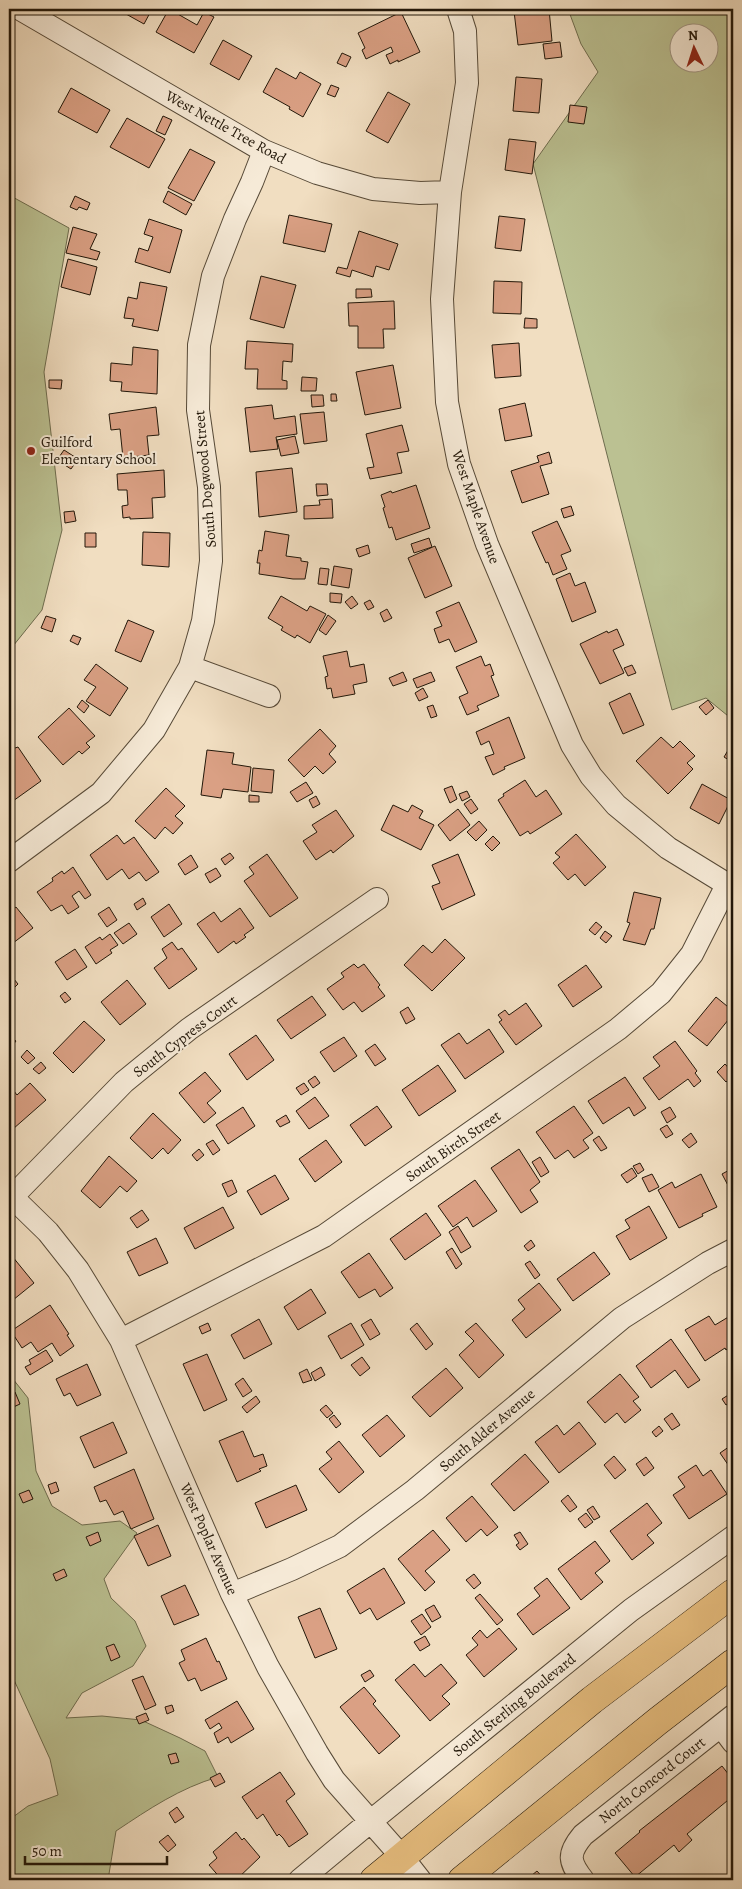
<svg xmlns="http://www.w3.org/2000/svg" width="742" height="1889" font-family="Alegreya,serif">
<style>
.green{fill:#bbc192;stroke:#6e6c4e;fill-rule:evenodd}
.building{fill:#daa084;stroke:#221709}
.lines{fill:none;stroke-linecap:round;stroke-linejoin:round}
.minor-casing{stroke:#564937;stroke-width:24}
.primary-casing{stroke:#221709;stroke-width:29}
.minor{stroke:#f6ead7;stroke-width:22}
.primary{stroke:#e8bf80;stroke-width:28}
.poi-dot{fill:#8f2418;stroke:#f6ead7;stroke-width:2}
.labels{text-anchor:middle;stroke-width:4;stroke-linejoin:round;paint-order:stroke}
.street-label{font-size:15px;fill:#221709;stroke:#f6ead7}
.poi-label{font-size:15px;fill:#221709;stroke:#f6ead7;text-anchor:start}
</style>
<rect width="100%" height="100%" fill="#f1dec1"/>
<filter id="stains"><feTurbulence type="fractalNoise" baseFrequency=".004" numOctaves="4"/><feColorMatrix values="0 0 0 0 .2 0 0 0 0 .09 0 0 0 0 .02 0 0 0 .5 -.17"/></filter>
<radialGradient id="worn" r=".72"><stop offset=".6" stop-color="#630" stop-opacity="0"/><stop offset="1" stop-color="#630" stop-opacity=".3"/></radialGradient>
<path class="green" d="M568,9H733V720L706,698L672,710L533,164L598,72L581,44ZM680,32H710V62H680Z
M9,195L69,228L44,372L62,530L42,610L9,651Z
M9,1374L28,1398L36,1471L52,1506L82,1525L120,1521L137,1533L104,1579L111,1598L135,1621L146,1646L133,1666L82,1693L66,1718L102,1716L141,1720L180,1738L205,1751L218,1777C180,1788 149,1809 116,1831L108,1880H9V1820L28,1806L58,1795L50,1759L9,1669Z"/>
<path class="building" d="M117,9H152L144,24Z
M169,9L197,25L204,12L214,17L194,53L156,32Z
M536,9H549L552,41L518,45L514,11Z
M401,12L420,52L398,62V60L390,64L386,55L393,52L391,47L366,59L362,50L365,48L358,33Z
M223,40L252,56L239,80L210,64Z
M560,42L562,57L545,59L543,44Z
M342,53L351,57L346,67L337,63Z
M276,68L296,79L300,72L321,84L303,117L289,109L290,107L263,92Z
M516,77L542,79L539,113L513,111Z
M331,85L339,88L335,97L327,94Z
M71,88L110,110L97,133L58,112Z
M388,92L410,104L388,143L366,131Z
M570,105L587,107L584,124L568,122Z
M163,116L172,120L165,135L156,131Z
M127,118L165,139L149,168L110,147Z
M509,139L536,142L532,174L505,170Z
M190,149L215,162L194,201L168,188Z
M168,191L192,204L186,215L163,202Z
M75,196L90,203L87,210L79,207L77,210L70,207Z
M289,215L332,224L325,252L283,243Z
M499,216L525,219L521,251L495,248Z
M149,219L182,230L170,273L135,262L139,248L148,251L153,237L144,234Z
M73,227L97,234L90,249L100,252L97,260L66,253Z
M359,231L398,244L389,270L376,266L373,277L352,270L350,277L336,273L338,267L347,269Z
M68,259L97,267L90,295L61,287Z
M261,276L296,285L284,328L250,319Z
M494,281L522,282L521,314L493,313Z
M140,282L167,287L158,331L132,326L134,319L124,318L128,297L137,299Z
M356,289H371L372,297L356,298Z
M394,301L395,329H383L384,348H358V326H349L348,303Z
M525,318L537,319V328H524Z
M247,341L293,344L292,362L283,361L282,380L287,381V389H257L258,369H245Z
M519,343L521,376L495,378L492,345Z
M133,347L158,350L157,394L121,391L122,382L110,381L111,363L132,365Z
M393,365L401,408L365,415L356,372Z
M302,377L317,378L316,391H301Z
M49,380H62L61,389L49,388Z
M331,394H336L337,401H331Z
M311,395H323L324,406L312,407Z
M525,403L532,436L505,441L499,409Z
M272,405L274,419L295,416L297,434L276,437L278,449L250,452L245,408Z
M156,407L159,435L147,436L149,455L123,458L120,429L111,430L109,414Z
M324,412L327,441L304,444L300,414Z
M402,425L409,451L397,453L402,473L370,479L367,468L374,467L366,434Z
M295,436L299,453L281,456L277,440Z
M64,450L78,459L71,469L57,460Z
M549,452L552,463L540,466L549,494L522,503L511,471L539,462L537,456Z
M292,468L297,512L259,517L256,472Z
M164,470L165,497L152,498L153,518L130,519V517L123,518L122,506L128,505L127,490H118L117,474Z
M316,484H327L328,495L317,496Z
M416,485L430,528L396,540L392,527L389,528L383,508L385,507L381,495L391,491L392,493Z
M332,499L333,518L304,519V506L320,505L319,500Z
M571,506L574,515L564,518L561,509Z
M74,511L76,521L65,523L64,512Z
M557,521L571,551L561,555L567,569L553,575L548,562L546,563L532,532Z
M265,531L289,535L286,556L301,558V561L308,562L305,579H293L259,574L260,563H257L259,550L262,551Z
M143,532L170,533L169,567L142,565Z
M85,533H96V547H85Z
M429,538L432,547L414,553L411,544Z
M368,545L370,553L359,557L356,549Z
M435,546L452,586L425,598L408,558Z
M334,566L352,569L349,588L331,585Z
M320,568L329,569L327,585L318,584Z
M570,573L575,586L585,582L596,612L572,622L556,579Z
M330,593L342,594L341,603L330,602Z
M281,596L307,611L310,606L326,614L310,643L297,635L295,638L281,630L283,627L268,618Z
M352,596L358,604L351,609L345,602Z
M370,600L374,607L368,610L364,603Z
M459,602L477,642L455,652L449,639L439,643L434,629L442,626L436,612Z
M387,609L392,618L384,622L380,613Z
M328,615L336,621L326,635L319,630Z
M46,616L56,619L52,632L41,628Z
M128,620L154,631L141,662L115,651Z
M617,629L624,645L613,650L624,673L600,684L580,644L607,631L608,633Z
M73,635L81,638L78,645L70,641Z
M347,651L350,667L364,664L367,682L353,685L355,694L333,698L331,688L327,689L325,677L328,676L323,656Z
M481,656L485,666L490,664L494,675L491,676L499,696L477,706L479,710L467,715L459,697L468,693L456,667Z
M96,664L128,688L110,716L86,701L96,687L84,680Z
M632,665L636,673L628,676L624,668Z
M403,672L407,681L393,686L389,678Z
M431,672L435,681L417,688L413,679Z
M423,688L428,697L419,701L415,693Z
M630,693L644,725L623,734L609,703Z
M82,700L89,706L84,713L77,707Z
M708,700L714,708L706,715L699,707Z
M433,705L437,716L431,718L427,707Z
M69,708L95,736L86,743L90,747L82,754L79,751L63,765L38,737Z
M509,717L525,758L504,767L505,769L493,775L485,757L494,754L489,741L481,745L476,732Z
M320,729L336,746L329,754L336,762L323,774L315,766L304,777L288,760Z
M661,737L673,748L680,741L695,756L687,763L693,769L668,794L636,761Z
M9,744L15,748L18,747L41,781L13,801L9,794V772L11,771L9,768Z
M730,747L733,749L732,762L724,757Z
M207,750L234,753L232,764L251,767L248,792L223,789L221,798L201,795Z
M253,768L274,770L272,793L251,791Z
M525,780L536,797L546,790L562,814L530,834L528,831L520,836L498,800L504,796L503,794Z
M306,782L313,793L297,802L290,792Z
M702,784L731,800L719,824L690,808Z
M452,786L457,799L450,803L444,789Z
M166,788L185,806L175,816L183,823L173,834L165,827L155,839L135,821Z
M467,791L470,797L462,801L459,794Z
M249,795L259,796V802H249Z
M316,796L320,804L313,808L309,800Z
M471,799L478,809L471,814L464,804Z
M393,805L408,812L412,805L423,811L419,818L434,825L421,850L381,830Z
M458,809L470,825L450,841L438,825Z
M336,810L354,836L333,853L331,850L316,860L303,841L317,832L312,825Z
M479,821L487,830L476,841L467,832Z
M576,834L606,867L585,886L575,874L568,880L553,863L560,857L555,853Z
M117,835L124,844L134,837L159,872L146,881L139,872L129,879L122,869L107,880L90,855Z
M493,836L500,843L492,851L485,844Z
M230,853L234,858L225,865L221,859Z
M267,854L298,898L270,917L244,881L254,874L249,867Z
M458,854L475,895L442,910L432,886L440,883L432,865Z
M191,855L198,867L185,875L178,864Z
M73,867L91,895L85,899L79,891L72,896L79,907L68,914L62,905L51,911L37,892L53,881L52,878L62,871L64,874Z
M216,868L221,876L210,883L205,874Z
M634,892L661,898L654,929H651L645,945L623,940L630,923L627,922Z
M143,898L146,904L137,910L134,904Z
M169,904L182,924L164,937L151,917Z
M16,907L33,928L9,946V912Z
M109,907L117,920L107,927L98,914Z
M240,908L254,928L244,935L246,937L236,944L234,941L218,953L197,924L214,912L221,922Z
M596,922L602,927L595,935L589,930Z
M129,923L137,934L123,944L114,933Z
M605,931L612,936L606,943L600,938Z
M110,934L118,945L110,950L112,953L96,964L85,947L100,937L102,940Z
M445,939L465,958L432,991L404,965L423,945L432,953Z
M172,942L178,950L182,948L197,969L169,989L154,968L167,958L162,949Z
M75,949L87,967L67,980L55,962Z
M354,964L358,968L364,964L380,985L378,987L385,996L362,1012L354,1002L343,1010L327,989L344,977L341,973Z
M586,965L602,987L573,1007L558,985Z
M9,973L18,984L9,993Z
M127,980L146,1004L120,1025L101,1002Z
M65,992L71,999L65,1003L60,996Z
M312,996L326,1015L291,1039L277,1020Z
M716,997L733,1011V1014L707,1046L688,1031Z
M526,1003L542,1026L516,1045L499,1022L502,1020L498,1015L505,1010L509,1015Z
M408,1007L415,1019L406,1024L400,1012Z
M84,1021L105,1040L73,1073L53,1053Z
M489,1029L504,1052L465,1079L441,1045L459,1033L467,1044Z
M256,1035L274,1060L247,1080L229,1054Z
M9,1036L16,1041L9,1050Z
M344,1037L357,1056L334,1072L320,1052Z
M675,1041L697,1071L695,1073L701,1081L694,1087L688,1079L659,1100L643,1078L660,1066L653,1057Z
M375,1044L386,1059L375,1066L365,1051Z
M27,1050L35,1058L28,1064L21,1057Z
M41,1062L46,1068L39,1074L33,1069Z
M725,1064L733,1073V1076L726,1082L717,1072Z
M438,1065L456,1091L419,1116L402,1090Z
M205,1072L221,1091L207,1103L216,1113L204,1123L179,1093Z
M315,1076L320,1083L313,1088L308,1081Z
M625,1077L646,1108L634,1116L629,1107L603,1124L588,1101Z
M30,1083L46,1100L13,1129L9,1124V1087L10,1086L17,1095Z
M304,1083L309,1090L301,1095L296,1088Z
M315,1097L329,1116L309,1129L296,1111Z
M377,1106L392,1127L365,1146L350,1125Z
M574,1106L593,1133L583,1140L589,1148L574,1158L568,1150L555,1159L536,1132Z
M243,1107L255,1126L228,1144L216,1125Z
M670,1107L676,1117L667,1123L661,1112Z
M153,1113L181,1140L168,1154L163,1148L152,1159L130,1138Z
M286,1115L290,1122L280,1127L276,1121Z
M667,1125L673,1134L666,1138L660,1129Z
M691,1133L697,1142L689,1148L682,1140Z
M599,1136L607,1148L601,1151L593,1140Z
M213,1140L220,1150L213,1155L206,1144Z
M326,1140L342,1162L315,1182L299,1159Z
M199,1149L204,1155L197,1161L192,1155Z
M519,1149L540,1182L530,1190L538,1202L521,1213L491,1168Z
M109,1156L137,1181L127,1192L120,1186L100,1208L81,1191Z
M540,1157L549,1172L541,1177L532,1162Z
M640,1163L644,1170L638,1174L633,1166Z
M632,1168L637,1176L627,1183L621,1175Z
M733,1168V1195L722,1174Z
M652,1174L659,1187L649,1192L642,1178Z
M701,1174L717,1207L702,1214L703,1216L679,1228L658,1190L672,1182L675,1188Z
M275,1175L289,1199L261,1215L247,1191Z
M232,1180L237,1192L228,1197L222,1184Z
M475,1180L497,1211L473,1227L467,1217L453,1227L438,1206Z
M649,1206L667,1238L630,1260L616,1236L630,1228L625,1220Z
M223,1207L234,1228L195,1249L184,1228Z
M142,1210L149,1220L137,1228L130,1218Z
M426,1213L441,1235L405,1260L390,1239Z
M458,1226L471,1247L461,1253L449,1232Z
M156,1238L168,1263L139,1276L127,1252Z
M531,1240L535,1246L528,1251L524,1246Z
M452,1248L462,1264L456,1269L446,1252Z
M594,1252L610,1274L573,1301L557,1279Z
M369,1253L393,1288L380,1297L375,1289L359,1298L341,1272Z
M12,1256L34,1283L13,1300L9,1294V1259Z
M530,1261L540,1275L535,1279L525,1264Z
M539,1283L561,1310L526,1338L512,1320L525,1309L518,1300Z
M311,1289L326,1313L298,1330L284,1307Z
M50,1305L69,1334L67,1335L74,1346L60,1356L52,1343L38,1352L31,1342L22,1348L11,1331Z
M709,1316L715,1325L730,1316L733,1320V1345L726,1350L725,1348L705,1361L685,1330Z
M259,1319L272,1344L244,1359L231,1335Z
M371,1319L380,1334L370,1340L361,1325Z
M208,1323L211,1330L202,1334L199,1327Z
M351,1323L364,1345L341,1359L328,1336Z
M417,1323L433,1344L426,1350L410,1329Z
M476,1323L504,1355L479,1378L459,1355L474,1341L465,1332Z
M671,1339L700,1380L688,1388L675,1370L651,1388L636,1366Z
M46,1350L53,1361L30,1375L25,1367L31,1364L29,1360Z
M207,1354L227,1400L204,1411L183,1364Z
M362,1357L370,1368L360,1376L351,1365Z
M87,1364L101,1395L77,1406L70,1393L64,1396L56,1379Z
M321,1367L325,1375L315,1381L311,1373Z
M446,1368L463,1388L430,1417L412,1397Z
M307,1369L312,1380L303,1383L299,1373Z
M620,1374L639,1397L633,1401L641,1410L625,1423L617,1413L605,1423L587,1402Z
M243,1378L252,1391L243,1397L235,1384Z
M15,1392L20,1404L9,1409V1395Z
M733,1392V1401L726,1405L722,1399Z
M256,1396L260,1402L247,1413L242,1407Z
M326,1405L333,1413L327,1418L320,1410Z
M672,1413L680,1425L672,1430L664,1419Z
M334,1415L341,1424L336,1428L329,1419Z
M387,1415L405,1436L380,1457L362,1435Z
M113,1422L127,1453L94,1468L80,1437Z
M579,1422L596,1444L559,1473L535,1442L557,1425L564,1435Z
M659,1426L663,1431L656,1437L652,1432Z
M243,1431L254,1457L263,1454L267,1466L259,1469L261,1471L237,1482L219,1441Z
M339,1441L364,1472L339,1493L319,1469L332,1459L326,1452Z
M733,1444V1474L731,1476L728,1471L731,1469L720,1453Z
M525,1454L549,1482L514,1511L491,1484Z
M614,1456L626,1470L615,1479L604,1465Z
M646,1457L654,1468L644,1476L636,1464Z
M696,1465L703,1476L711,1470L727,1494L689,1519L673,1495L685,1487L678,1477Z
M134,1469L154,1519L131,1529L123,1511L114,1515L106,1500L100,1502L94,1487Z
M56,1482L59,1491L51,1494L48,1485Z
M296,1485L307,1510L266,1528L255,1503Z
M29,1490L33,1499L23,1503L19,1494Z
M568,1495L577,1507L570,1512L561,1501Z
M472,1496L498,1527L487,1536L481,1529L466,1542L446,1518Z
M647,1503L662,1523L647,1535L654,1543L632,1560L610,1531Z
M593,1506L600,1517L594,1520L587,1510Z
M586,1513L593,1522L585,1528L578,1519Z
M158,1525L171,1556L148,1566L134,1536Z
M433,1530L450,1550L425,1571L435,1582L425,1591L398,1559Z
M98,1532L101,1541L90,1546L86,1537Z
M520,1532L528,1544L520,1550L516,1545L519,1543L514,1535Z
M595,1541L610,1561L595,1573L603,1582L581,1600L558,1569Z
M384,1568L405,1603L377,1620L370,1608L360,1614L347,1591Z
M64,1569L67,1576L56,1581L53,1574Z
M474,1574L481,1583L474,1589L466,1580Z
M547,1578L570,1608L533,1635L517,1614L540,1596L534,1588Z
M185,1585L199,1615L174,1625L161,1596Z
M480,1594L503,1620L497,1625L475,1598Z
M434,1605L441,1617L432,1622L425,1610Z
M320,1608L337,1649L315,1658L298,1617Z
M422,1614L431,1627L421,1635L411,1621Z
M499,1628L517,1649L484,1677L466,1655L478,1645L472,1638L480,1630L487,1638Z
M425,1636L430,1645L420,1651L414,1642Z
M206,1638L217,1662L219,1661L227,1679L201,1691L195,1678L188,1681L179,1663L185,1660L181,1650Z
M114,1644L120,1657L111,1661L106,1647Z
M414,1664L425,1677L441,1664L457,1683L442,1696L450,1704L430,1721L395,1680Z
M370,1670L374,1676L365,1682L361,1675Z
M143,1676L156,1705L145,1710L132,1680Z
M364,1687L376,1701L373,1704L400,1736L379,1754L340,1707Z
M237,1701L254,1729L231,1743L228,1737L218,1743L214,1733L222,1728L219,1723L210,1729L205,1720Z
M172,1705L174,1711L167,1714L165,1707Z
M146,1713L149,1720L139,1724L136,1717Z
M176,1753L179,1762L171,1764L168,1755Z
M722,1766L733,1780V1796L687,1834L692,1840L679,1852L674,1845L635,1877L615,1853L640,1832L639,1831Z
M280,1772L295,1794L286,1801L308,1834L289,1847L283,1838L279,1834L277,1836L263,1814L257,1819L242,1797Z
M220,1773L225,1782L215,1787L210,1778Z
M177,1807L184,1817L175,1823L169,1813Z
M236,1832L242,1840L244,1838L260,1857L236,1880H222L209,1865L217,1858L213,1852Z
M168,1835L176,1845L168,1852L159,1842Z
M537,1871L545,1880H526Z"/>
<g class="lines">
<g class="minor-casing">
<path id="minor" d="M20,9L264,151L317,173L373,189L420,193L450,192
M458,9L465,31L467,83L450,192L442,299L447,402L459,464L487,544L572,745L591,776L616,805L668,848L733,888
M190,667L269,696
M9,861L101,793L154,730L190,667L203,621L211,561L209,487L198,410L199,345L213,276L235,219L252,182L264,151
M9,1194L48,1232L78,1270L121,1340L232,1594L268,1667L317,1753L334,1780L402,1857L420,1880
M12,1197L124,1082L189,1029L377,899
M121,1340L324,1236L618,1029L661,993L692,954L727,885
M232,1594L292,1569L340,1546L415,1490L622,1318L708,1263L733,1250
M721,1726L733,1742
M300,1880L371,1821L631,1610L733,1537
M583,1880C569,1862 567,1854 583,1835L733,1716"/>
</g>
<g class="primary-casing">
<path id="primary" d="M374,1880L592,1700L733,1593
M462,1880L658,1721L733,1663"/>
</g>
<use href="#minor" class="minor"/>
<use href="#primary" class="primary"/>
</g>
<circle class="poi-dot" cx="31" cy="451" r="5"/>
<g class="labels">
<g class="street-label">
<text transform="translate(226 127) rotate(29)" y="5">West Nettle Tree Road</text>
<text transform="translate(205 479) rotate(-95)" y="5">South Dogwood Street</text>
<text transform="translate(476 507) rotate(71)" y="5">West Maple Avenue</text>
<text transform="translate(185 1036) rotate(-37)" y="5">South Cypress Court</text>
<text transform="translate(453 1146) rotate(-35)" y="5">South Birch Street</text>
<text transform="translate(487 1430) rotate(-40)" y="5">South Alder Avenue</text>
<text transform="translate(209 1539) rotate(66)" y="5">West Poplar Avenue</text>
<text transform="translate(514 1705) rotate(-39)" y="5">South Sterling Boulevard</text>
<text transform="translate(652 1780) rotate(-38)" y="5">North Concord Court</text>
</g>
<g class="poi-label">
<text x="41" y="447">Guilford<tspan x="41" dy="17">Elementary School</tspan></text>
</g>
</g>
<rect width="742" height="1889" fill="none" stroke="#f1dec1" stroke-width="30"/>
<rect x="10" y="10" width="722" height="1869" fill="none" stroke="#221709" stroke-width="2.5"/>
<rect x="15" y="15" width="712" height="1859" fill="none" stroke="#221709"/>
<g transform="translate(694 48) rotate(356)"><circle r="24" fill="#f6ead7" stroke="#a19685"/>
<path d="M0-4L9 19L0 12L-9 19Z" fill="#8f2418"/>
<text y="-8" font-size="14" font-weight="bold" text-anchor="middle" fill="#221709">N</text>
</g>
<path d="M25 1856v8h142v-8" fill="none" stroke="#221709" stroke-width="2.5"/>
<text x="32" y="1856" font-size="15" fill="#221709" stroke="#f6ead7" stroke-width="4" paint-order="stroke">50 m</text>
<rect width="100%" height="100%" filter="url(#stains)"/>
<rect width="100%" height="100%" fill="url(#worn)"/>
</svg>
